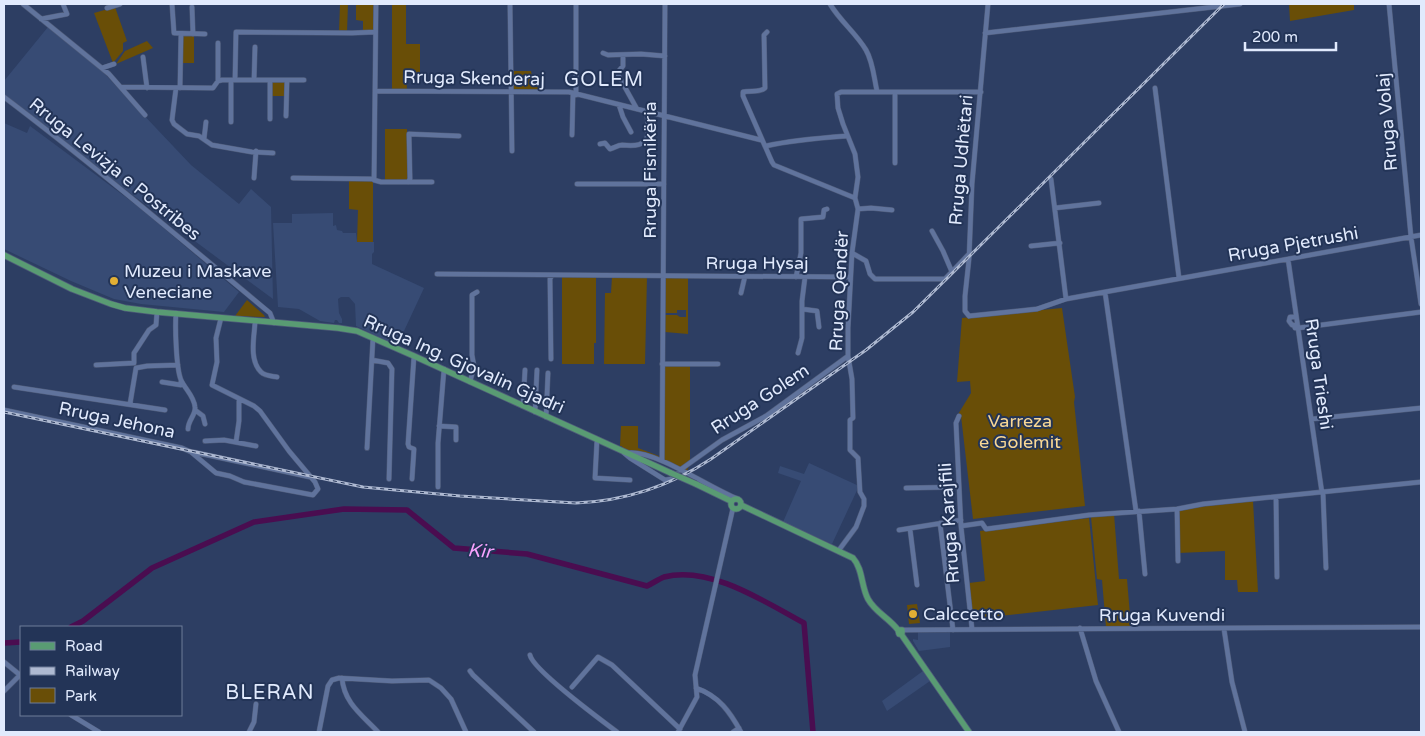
<svg xmlns="http://www.w3.org/2000/svg" width="1425" height="736" font-family="'Varela Round',sans-serif">
<style>
.built{fill:#374b74}
.green{fill:#694e07}
.lines{fill:none;stroke-linecap:round;stroke-linejoin:round}
.river{stroke:#4a0d50;stroke-width:5.5}
.minor-casing{stroke:#4e5b79;stroke-width:5.5}
.major-casing{stroke:#4e5b79;stroke-width:7}
.minor{stroke:#60739c;stroke-width:4.5}
.major{stroke:#599b73;stroke-width:5.5}
.rail-casing{stroke:#aeb9d1;stroke-width:3}
.rail{stroke:#233457;stroke-width:1;stroke-dasharray:4;stroke-linecap:butt}
.major-bridge-casing{stroke:#4e5b79;stroke-width:7;stroke-linecap:butt}
.major-bridge{stroke:#599b73;stroke-width:5.5}
.poi-dot{fill:#e2af34;stroke:#233457;stroke-width:2}
.labels{text-anchor:middle;stroke-width:4;stroke-linejoin:round;paint-order:stroke}
.street-label{font-size:18px;fill:#e1eafd;stroke:#233457}
.poi-label{font-size:18px;fill:#e1eafd;stroke:#233457;text-anchor:start}
.park-label{font-size:18px;fill:#f9d895;stroke:#233457}
.water-label{font-size:19px;font-style:italic;fill:#f8a3ff;stroke:#233457}
.quarter-label{font-size:20px;letter-spacing:1px;fill:#e1eafd;stroke:#233457}
</style>
<rect width="100%" height="100%" fill="#2d3e63"/>
<path class="built" d="M48,27L102,71L191,165L239,204L251,189L271,207L273,299L134,196L4,96V81Z
M4,123L27,133L30,126L49,140L139,207L239,292L224,312L141,304L114,299L71,281L4,249Z
M333,213V226L336,225L337,230L342,231L343,233H356L357,242H374V252L372,254V264L424,288L397,346L356,326L355,304L349,297H341L338,299L339,313L342,319V323H339L337,320H335L334,323L320,321L299,309L278,307L273,223H292V214Z
M809,463L859,486L832,544L783,522L801,481L778,473L780,466L804,474Z
M950,631V647L919,651L913,641V639L918,640V632Z
M923,671L930,681L887,711L882,701Z"/>
<path class="green" d="M340,4H348L347,32H339Z
M356,4H374L373,30L363,31V21L356,20Z
M392,4H406V44H420V74H406L407,90L392,89Z
M1289,4H1354V10L1290,21Z
M115,7L127,41L123,43V51L113,63L94,13Z
M194,35V63H181L182,36Z
M147,41L153,48L116,64L125,51Z
M512,71H531L532,77H541V91L512,90Z
M271,81L284,82L286,84L285,96H271Z
M385,129H407L408,180L385,181Z
M349,180H373V242H357L358,210L349,209Z
M647,276L645,364H604L605,293H611L612,277Z
M562,277H596V343H594V364H562Z
M665,277L688,278V334L665,332V315H677L680,317H686V310H677V313H665Z
M247,300L264,315L265,317L235,316Z
M1062,308L1075,397L1074,402L1085,506L973,519L961,416H957L971,393L970,381L957,382L962,318Z
M666,366H690V464L686,473L664,459V367Z
M621,426H638V448L659,456V458L622,449V446H620Z
M1253,501L1258,592H1238L1237,580H1225V551L1178,553V509Z
M1114,514L1119,579H1127L1131,627H1106L1102,580L1097,579L1091,517Z
M1089,518L1098,605L973,619L969,583L985,581L980,531Z
M917,604L920,623L909,624L907,605Z"/>
<g class="lines">
<path class="river" d="M71,627L83,621L152,568L254,522L344,509L407,510L454,548L527,554L647,586C653,583 659,579 664,577C710,565 765,602 804,623L813,732
M4,643L21,642"/>
<g class="minor-casing">
<path id="minor" d="M23,4L109,74L145,115
M172,4L174,33L205,34
M376,4L374,180L381,182H432
M510,4L512,151
M830,4C840,21 856,33 866,50C873,62 874,78 877,91
M1389,4L1411,237L1421,304
M192,7L193,34
M107,8L120,4
M41,19L67,14L63,4
M767,32L764,35L765,88C760,93 750,90 743,92V96L772,162L774,165L855,198
M985,33L1240,4
M218,43V81
M603,53L608,55L641,54L665,56
M623,55V66L617,73L637,109
M143,57L147,88
M102,68L114,64
M235,80L236,32L352,33L375,32
M254,80L255,47
M121,87L213,88L218,81L222,80H304
M176,88L172,120L174,124L187,134L199,136L212,145L252,152L273,153
M180,88L181,34
M1155,88L1179,278
M375,91L569,92L761,140
M895,92V163
M576,95V4
M4,97C95,166 182,240 270,313L274,323
M619,105L623,117L631,132
M286,116L287,80
M270,119V80
M231,122V80
M572,135L573,94
M204,139L206,122
M600,144L605,143L610,149C614,148 618,145 622,145C633,146 647,147 648,133C649,126 647,119 647,112
M766,146C792,140 819,138 846,136
M254,178L256,151
M293,178L374,179
M1051,179L1066,299
M408,182L410,179L409,134L459,136
M577,184H664
M1055,208L1099,203
M858,209L871,208L892,210
M932,231L943,251L952,272
M1031,246L1060,243
M852,253L866,261L870,274L875,279H945L968,255
M1288,259L1322,493
M437,274L850,277
M796,277L801,253V219L823,217L824,210L827,209
M1105,292L1136,511
M741,293L745,276
M802,309L817,311L819,327
M176,313C175,327 176,368 181,380C185,389 194,396 195,407C196,415 188,420 188,429
M969,316L1037,309L1066,299L1421,235
M969,316L965,311V296L969,259L972,184L988,4
M1294,317H1290L1289,321L1292,325H1294L1295,328H1298L1421,312
M257,321L255,323C254,338 249,360 261,372C265,376 272,376 277,377
M798,353L802,338V301L805,277
M551,359L550,279L552,275
M372,360L388,363L392,369L389,479
M662,364H718
M96,365L134,363V353L136,350L149,330L156,325L157,312
M162,382L181,385V381
M470,382L474,366L472,355V295L477,292
M14,387L165,410
M130,404L136,368L147,366L178,365
M523,406L525,370
M4,410L182,448L191,452L216,473L230,476L244,482L313,495L318,489L315,482L289,451L260,411L254,406L212,385L217,362L216,338L221,318
M195,410L203,416L205,424
M535,412L537,370
M959,416L956,423L961,526L972,629
M546,417L548,373
M1312,419L1421,408
M439,426L456,427V440
M597,440L595,478L630,480
M205,441L224,440L256,446
M236,442L239,421V399
M367,448L373,338
M193,452L310,477
M624,453L630,458L665,480L671,479L677,474
M628,453C656,450 709,488 738,499
M662,461L665,4
M680,470L722,440L766,416L848,356
M412,479L414,449L409,447L408,444L414,356
M438,487V443L444,369
M906,488L959,487
M1323,493L1326,568
M1276,497L1277,577
M1177,509L1178,561
M1139,511L1145,574
M940,523L953,630
M961,526L982,523L986,529L1089,515L1177,509L1203,504L1421,482
M910,529L917,585
M899,530L961,520
M839,550L856,527L864,506V499L860,492L858,458L850,450V420L853,418L852,379L848,356V328L852,253L858,209L855,198L858,177L855,154L843,124L838,108L837,94L841,92H981
M1080,628L1096,681L1119,732
M1224,629L1232,682L1245,732
M902,630L1421,627
M530,655C533,670 601,720 617,732
M4,662L20,675
M470,671L473,675L534,732
M342,678C344,703 362,715 378,732
M572,687L598,657L612,665L680,729
M696,688C719,696 730,712 741,732
M4,691L20,675
M71,715L99,732
M249,732L254,722L256,704
M319,732L328,686L332,680L339,678L392,681L429,680L441,688L451,699L466,732
M678,732L697,697L695,675L733,508
M733,732L739,728"/>
</g>
<g class="major-casing">
<path id="major" d="M4,255L72,289L111,304L125,308L157,312L338,328L357,331L414,356L671,473
M696,484L731,501
M731 504a5 5 0 1 1 10 0a5 5 0 1 1-10 0Z
M741,505L853,558C863,569 861,586 868,599C875,612 889,618 898,630H902V633L899,634L898,630
M901,634L969,732"/>
</g>
<use href="#minor" class="minor"/>
<use href="#major" class="major"/>
<g class="rail-casing">
<path id="rail" d="M4,412L363,487L460,496L576,503C626,501 670,486 711,459L866,350L913,312L1224,4"/>
</g>
<use href="#rail" class="rail"/>
<g class="major-bridge-casing">
<path id="major-bridge" d="M671,473L696,484"/>
</g>
<use href="#major-bridge" class="major-bridge"/>
</g>
<g class="poi-dot">
<circle cx="114" cy="281" r="5"/>
<circle cx="913" cy="614" r="5"/>
</g>
<g class="labels">
<g class="street-label">
<text transform="translate(474 78) rotate(1)" y="6">Rruga Skenderaj</text>
<text transform="translate(1387 122) rotate(-95)" y="6">Rruga Volaj</text>
<text transform="translate(961 160) rotate(-85)" y="6">Rruga Udhëtari</text>
<text transform="translate(115 169) rotate(39)" y="6">Rruga Levizja e Postribes</text>
<text transform="translate(650 170) rotate(-90)" y="6">Rruga Fisnikëria</text>
<text transform="translate(1293 244) rotate(-10)" y="6">Rruga Pjetrushi</text>
<text x="757" y="269">Rruga Hysaj</text>
<text transform="translate(839 291) rotate(-87)" y="6">Rruga Qendër</text>
<text transform="translate(464 364) rotate(24)" y="6">Rruga Ing. Gjovalin Gjadri</text>
<text transform="translate(1319 374) rotate(82)" y="6">Rruga Trieshi</text>
<text transform="translate(760 399) rotate(-33)" y="6">Rruga Golem</text>
<text transform="translate(117 420) rotate(12)" y="6">Rruga Jehona</text>
<text transform="translate(949 523) rotate(-94)" y="6">Rruga Karajfili</text>
<text x="1162" y="621">Rruga Kuvendi</text>
</g>
<g class="poi-label">
<text x="124" y="277">Muzeu i Maskave<tspan x="124" dy="21">Veneciane</tspan></text>
<text x="923" y="620">Calccetto</text>
</g>
<g class="park-label">
<text x="1020" y="427">Varreza<tspan x="1020" dy="21">e Golemit</tspan></text>
</g>
<g class="water-label">
<text transform="translate(480 550) rotate(5)" y="7">Kir</text>
</g>
<g class="quarter-label">
<text x="604" y="86">GOLEM</text>
<text x="270" y="699">BLERAN</text>
</g>
</g>
<rect width="1425" height="736" fill="none" stroke="#e1eafd" stroke-width="10"/>
<rect x="20" y="626" width="162" height="90" fill="#233457" stroke="#6f7d99"/>
<rect x="30" y="642" width="25" height="8" fill="#599b73" stroke="#6f7d99"/>
<text x="65" y="651" font-size="15" fill="#e1eafd">Road</text>
<rect x="30" y="667" width="25" height="8" fill="#aeb9d1" stroke="#6f7d99"/>
<text x="65" y="676" font-size="15" fill="#e1eafd">Railway</text>
<rect x="30" y="688" width="25" height="15" fill="#694e07" stroke="#6f7d99"/>
<text x="65" y="701" font-size="15" fill="#e1eafd">Park</text>
<path d="M1245 42v8h91v-8" fill="none" stroke="#e1eafd" stroke-width="2.5"/>
<text x="1252" y="42" font-size="15" fill="#e1eafd" stroke="#233457" stroke-width="4" paint-order="stroke">200 m</text>
</svg>
